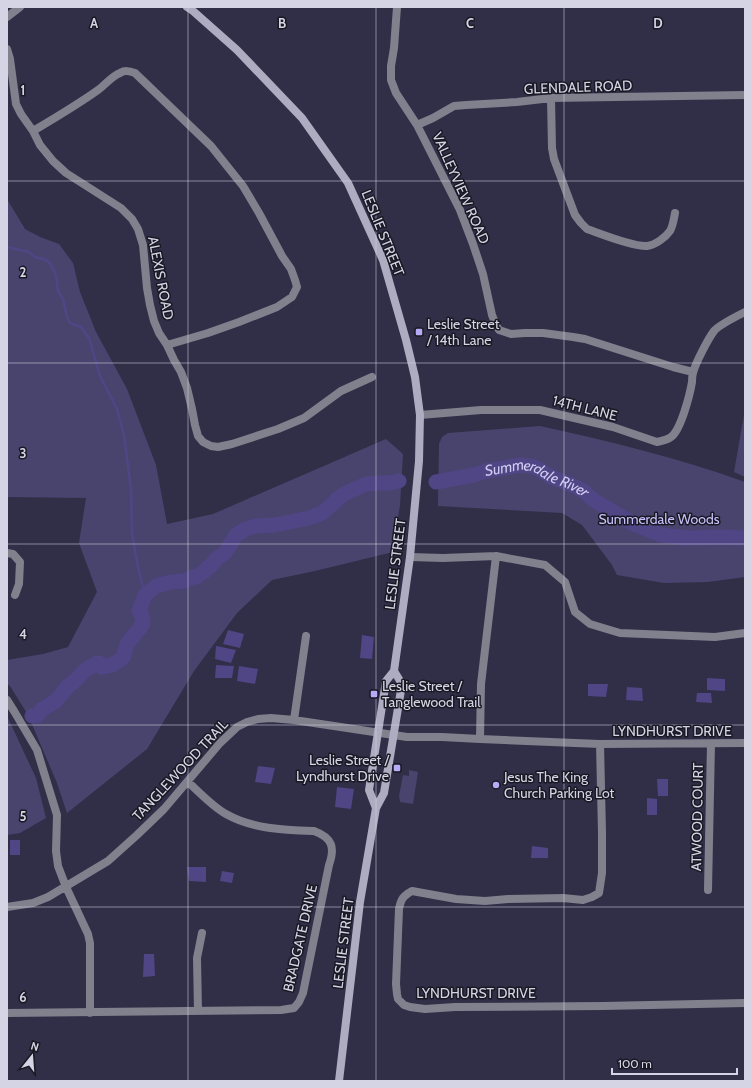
<svg xmlns="http://www.w3.org/2000/svg" width="752" height="1088" font-family="Cabin,sans-serif">
<style>
.green{fill:#49446e}
.water{fill:#504585}
.lines{fill:none;stroke-linecap:round;stroke-linejoin:round}
.stream{stroke:#504585;stroke-width:2.5}
.river{stroke:#504585;stroke-width:15}
.minor{stroke:#81808d;stroke-width:8}
.tertiary{stroke:#81808d;stroke-width:8}
.secondary{stroke:#aeacc1;stroke-width:8}
.grid{fill:none;stroke:#d5d4e4;stroke-width:1;stroke-opacity:0.55}
.poi-dot{fill:#b5acf8;stroke:#191823;stroke-width:1.5}
.labels{text-anchor:middle;stroke-width:3;stroke-linejoin:round;paint-order:stroke}
.street-label{font-size:14px;fill:#d5d4e4;stroke:#191823}
.poi-label{font-size:14px;fill:#d5d4e4;stroke:#191823;text-anchor:start}
.park-label{font-size:14px;fill:#c6c1fa;stroke:#191823}
.water-label{font-size:15px;font-style:italic;fill:#cfcbf2;stroke:#191823}
.grid-label{font-size:13px;text-anchor:middle;font-weight:bold;fill:#d5d4e4;stroke:#191823;stroke-width:3;stroke-linejoin:round;paint-order:stroke}
</style>
<rect width="100%" height="100%" fill="#312e47"/>
<path class="green" d="M7,199L25,229L40,237L59,244L73,263L80,292L96,332L127,389L156,465L167,524L213,514L386,439L403,454L400,505L393,552L315,571L272,580L237,613L194,671L147,749L67,813L57,783L28,715L10,686L7,684V660L43,654L68,647L97,592L79,543L86,498L7,497Z
M745,409V477L734,472Z
M540,426C609,441 679,458 745,482V577L708,582L664,583L617,575L612,565L582,525L562,513L438,506L439,444L442,437L448,433Z
M7,717L9,720L36,778L46,818L20,833L7,835Z
M409,770L418,772L413,804L400,802L399,796L403,775L409,776Z"/>
<path class="water" d="M228,630L244,634L240,648L223,644Z
M362,635L374,637L372,659L360,658Z
M216,646L236,650L231,663L215,659Z
M216,665L234,666L232,678H215Z
M239,666L258,669L255,684L237,681Z
M707,678L725,679V691L707,690Z
M588,684H608L606,697L588,696Z
M627,687L642,688L643,701L626,700Z
M697,693H711L712,703L696,702Z
M258,766L275,768L271,784L255,782Z
M657,779H668V796H658Z
M337,787L354,789L351,809L335,807Z
M647,798L657,799V815H647Z
M10,840H20V855H10Z
M532,846L548,848V858H531Z
M187,867H206V882L189,881Z
M222,871L234,873L232,883L220,881Z
M144,954H154L155,976L143,977Z"/>
<g class="lines">
<path class="stream" d="M7,247L29,252L35,257L46,260L50,263L56,275L58,291L63,299L67,317L70,323L81,327L89,338L100,376L117,409L124,435L131,489L132,533L138,567L145,595"/>
<g class="river">
<path id="s1" d="M436,482L474,475L486,471L520,465L531,466L537,468L551,477L572,485L585,492L593,500L632,523L661,535L686,538L724,537L745,538"/>
<path d="M32,716L38,715L41,710L56,701L67,687L76,680L85,670L97,663H99L101,667L112,665L123,658L127,644L143,624L142,615L139,611L145,595L156,586L171,582L185,581L192,577H196L205,571L208,567L211,566L216,559L225,553L236,535L246,529L255,526L275,525L309,518L322,513L334,503L336,500L344,494L366,484L379,483H390L399,481"/>
</g>
<path class="minor" d="M397,7L394,48L391,66V80L396,93L417,125L460,210L473,244L483,274L492,315L496,325L499,330L511,334L525,333H543L573,337L585,339L673,367L693,372
M7,49L10,59L16,104L21,114L33,131L40,145L53,161L66,173L121,208L132,219L138,229L143,245L147,288L150,305L154,321L159,333L167,345L174,360L181,372L187,388L192,409L195,425L198,436L203,442L211,446L218,447L232,444L278,429L304,418L341,391L372,377
M551,98L552,148L554,159L575,215L581,223L587,229C601,234 633,247 647,246C655,245 665,238 670,231C673,226 674,218 675,213
M417,125L433,118L454,106L466,105L517,102L551,98L745,95
M33,131C55,118 77,105 98,90C105,85 112,76 120,73C125,70 129,71 135,73L211,146L243,186L259,213L282,256L291,269L295,280L297,287L292,297L277,307L239,322L208,333L167,345
M420,415L481,410H540L613,427L657,442C662,441 667,440 671,437C681,430 690,394 692,382C692,379 692,376 693,373C695,364 708,339 714,331C719,325 737,316 745,312
M7,553L13,554L20,562L19,584L15,595
M410,557L443,558L496,556L545,565L565,582L575,612L590,624L620,633L715,637L745,633
M7,700L14,711L37,750L57,815L56,851L58,866L66,887L88,934L90,943V1013
M294,720L306,636
M480,739L481,684L496,556
M600,744L602,833V873L599,893L592,897L583,900L563,898L508,899L485,901L456,899L412,891C403,896 401,899 399,909L396,984L397,994L398,999L404,1005L410,1007L425,1009L455,1007L603,1006L745,1003
M708,890L711,744
M7,907L33,903L48,897L108,861L137,835L164,809L220,743L237,727L247,722L258,719L271,718L294,720L407,737H442L480,739L600,744L745,743
M198,1011L197,958L202,933
M7,1013L281,1010L294,1008L299,1002L303,993L329,865C335,848 333,838 314,831C285,830 252,829 226,814C213,807 199,792 188,782"/>
<path class="tertiary" d="M7,17L20,7"/>
<path class="secondary" d="M187,7L193,11L237,50L302,118L348,183L383,260L406,340L415,377L420,415L419,461L410,557L394,671L386,681L369,790L376,808
M339,1081L360,902L376,808L384,793L402,684L394,671"/>
</g>
<path class="grid" d="M188,7V1081M376,7V1081M564,7V1081M7,181H745M7,363H745M7,544H745M7,725H745M7,907H745"/>
<g class="poi-dot">
<rect x="415" y="328" width="8" height="8" rx="2"/>
<rect x="370" y="690" width="8" height="8" rx="2"/>
<rect x="393" y="764" width="8" height="8" rx="2"/>
<circle cx="496" cy="785" r="4"/>
</g>
<g class="labels">
<g class="street-label">
<text transform="translate(578 87) rotate(-2)" y="5">GLENDALE ROAD</text>
<text transform="translate(461 188) rotate(66)" y="5">VALLEYVIEW ROAD</text>
<text transform="translate(383 233) rotate(68)" y="5">LESLIE STREET</text>
<text transform="translate(161 278) rotate(79)" y="5">ALEXIS ROAD</text>
<text transform="translate(585 408) rotate(14)" y="5">14TH LANE</text>
<text transform="translate(395 564) rotate(-83)" y="5">LESLIE STREET</text>
<text x="672" y="736">LYNDHURST DRIVE</text>
<text transform="translate(180 770) rotate(-47)" y="5">TANGLEWOOD TRAIL</text>
<text transform="translate(697 817) rotate(-89)" y="5">ATWOOD COURT</text>
<text transform="translate(300 938) rotate(-77)" y="5">BRADGATE DRIVE</text>
<text transform="translate(343 943) rotate(-83)" y="5">LESLIE STREET</text>
<text x="476" y="998">LYNDHURST DRIVE</text>
</g>
<g class="poi-label">
<text x="427" y="329">Leslie Street<tspan x="427" dy="16">/ 14th Lane</tspan></text>
<text x="382" y="691">Leslie Street /<tspan x="382" dy="16">Tanglewood Trail</tspan></text>
<text x="389" y="765" text-anchor="end">Leslie Street /<tspan x="389" dy="16">Lyndhurst Drive</tspan></text>
<text x="504" y="782">Jesus The King<tspan x="504" dy="16">Church Parking Lot</tspan></text>
</g>
<g class="park-label">
<text x="659" y="524">Summerdale Woods</text>
</g>
<g class="water-label">
<text dy="5" stroke="none"><textPath href="#s1" startOffset="105">Summerdale River</textPath></text>
</g>
</g>
<g class="grid-label">
<text x="94" y="28">A</text>
<text x="282" y="28">B</text>
<text x="470" y="28">C</text>
<text x="658" y="28">D</text>
<text x="23" y="95">1</text>
<text x="23" y="277">2</text>
<text x="23" y="458">3</text>
<text x="23" y="639">4</text>
<text x="23" y="821">5</text>
<text x="23" y="1002">6</text>
</g>
<rect width="752" height="1088" fill="none" stroke="#d5d4e4" stroke-width="16"/>
<g transform="translate(32 1056) rotate(17)" stroke="#191823" stroke-width="3" paint-order="stroke">
<path d="M0-3L7 15L0 10L-7 15Z" fill="#d5d4e4"/>
<text y="-6" font-size="11" font-weight="bold" text-anchor="middle" fill="#d5d4e4">N</text>
</g>
<path d="M612 1068v6h125v-6" fill="none" stroke="#d5d4e4" stroke-width="2"/>
<text x="618" y="1068" font-size="12" fill="#d5d4e4" stroke="#191823" stroke-width="3" paint-order="stroke">100 m</text>
</svg>
